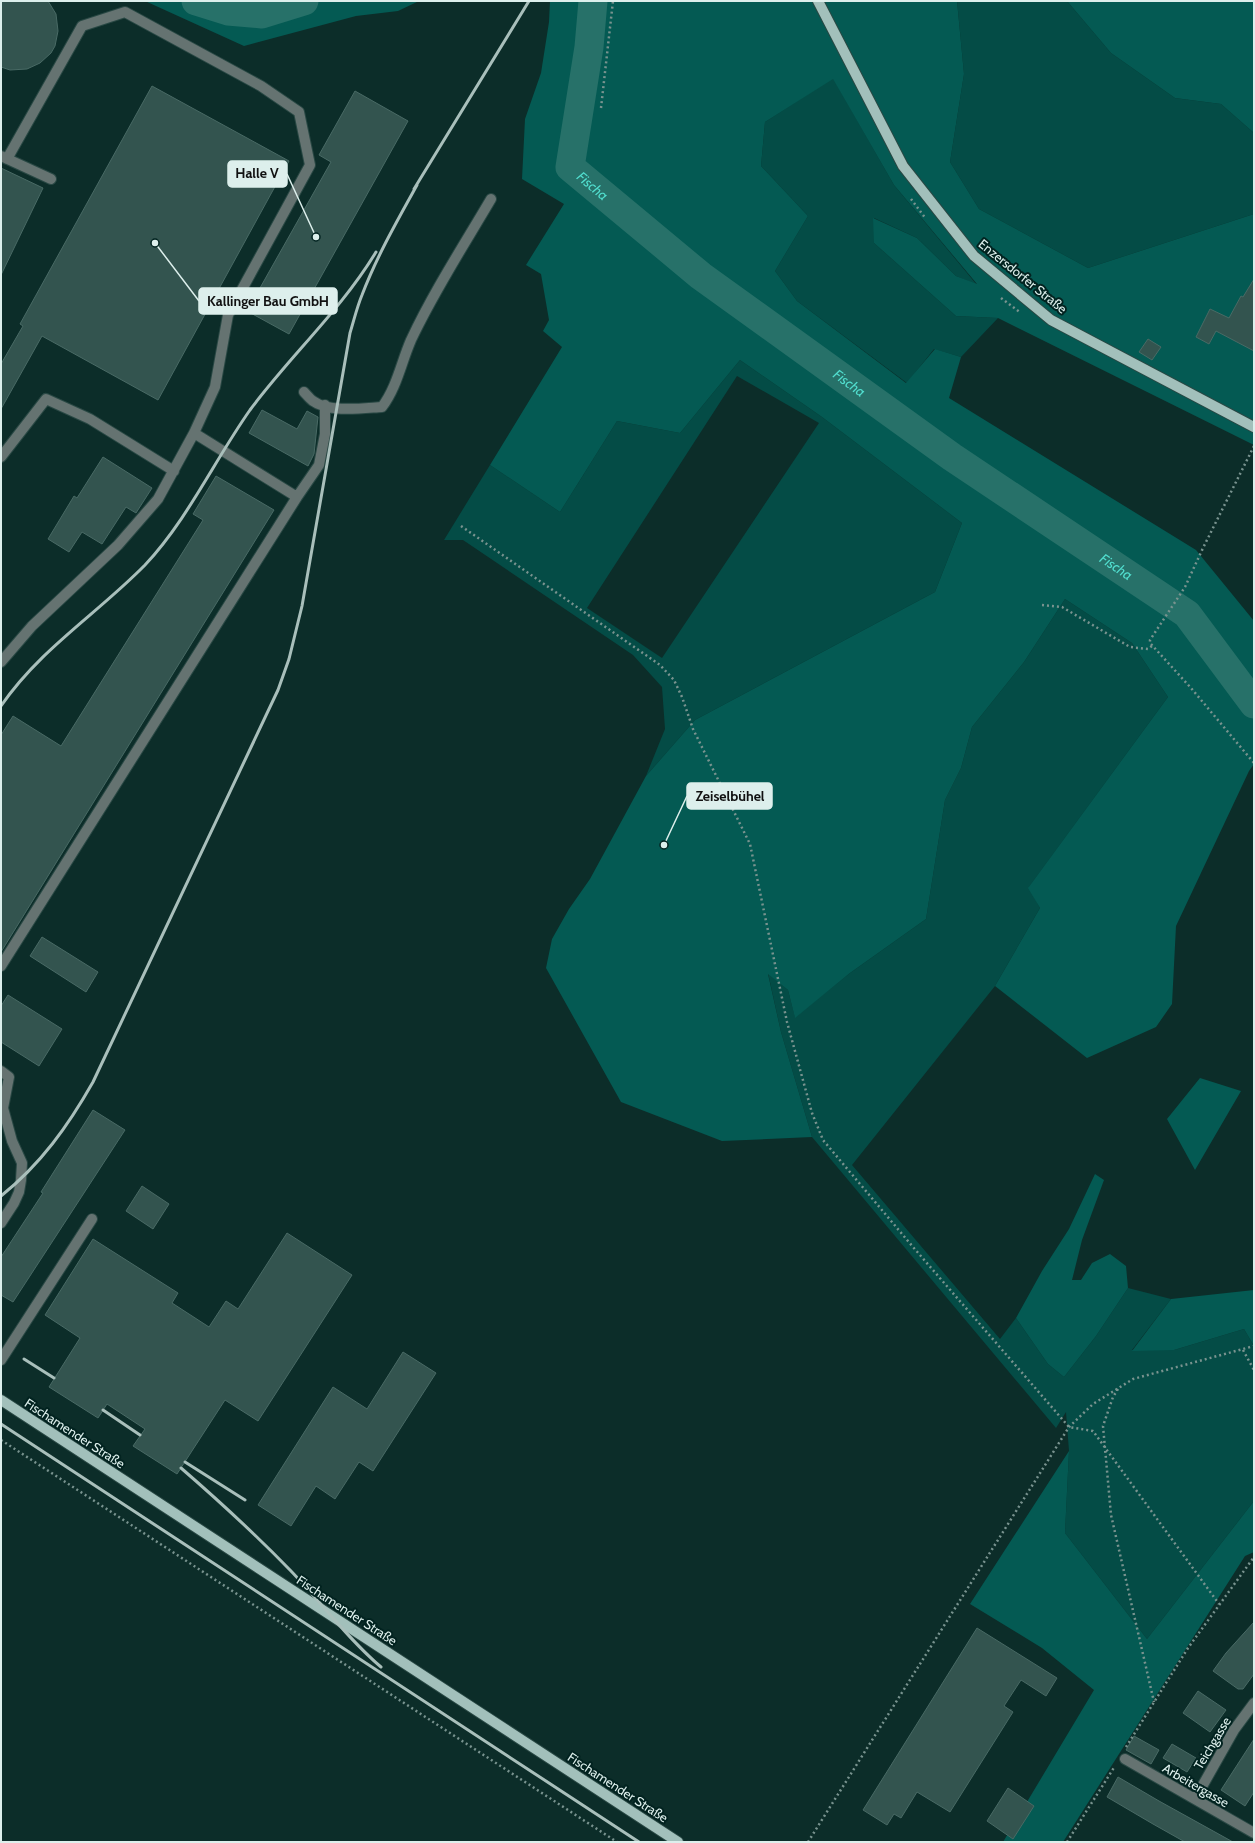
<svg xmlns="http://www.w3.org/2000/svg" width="1255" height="1843" font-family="Cabin,sans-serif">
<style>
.green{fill:#044c46;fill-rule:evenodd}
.forest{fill:#045a53}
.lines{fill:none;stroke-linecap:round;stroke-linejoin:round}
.river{stroke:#277169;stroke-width:29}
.building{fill:#33544f;stroke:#496a65}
.minor-casing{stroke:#294844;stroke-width:12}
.major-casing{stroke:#294844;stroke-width:12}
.path{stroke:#79938f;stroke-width:2.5;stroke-dasharray:2 3;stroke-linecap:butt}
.minor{stroke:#657371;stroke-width:10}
.major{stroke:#a2c0bb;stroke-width:10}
.rail{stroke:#a9bfbb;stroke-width:3}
.labels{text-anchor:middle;stroke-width:4;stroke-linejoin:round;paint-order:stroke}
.street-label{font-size:13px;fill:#ddefec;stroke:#022320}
.water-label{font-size:14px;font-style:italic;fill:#51ddce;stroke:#022320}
.leader{fill:none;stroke:#ddefec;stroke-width:1.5}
.callout-dot{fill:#ddefec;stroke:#022320;stroke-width:1.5}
.callout{fill:#ddefec;stroke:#ddefec;stroke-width:1.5}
.callout-label{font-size:14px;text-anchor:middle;font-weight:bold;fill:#111}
</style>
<rect width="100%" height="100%" fill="#0c2d29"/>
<path class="green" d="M957,1H1067L1111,53L1175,98L1221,104L1254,133V214L1088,268L979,209L950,162L964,74Z
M833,78L894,185L977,285L956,276L917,238L874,218V243L956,316L998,318L961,357L934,349L907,383L797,301L775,271L808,216L761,166L765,122Z
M740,360L822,417L962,523L935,592L695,720L646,776L665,729L662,687L633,655L463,540H444L490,465L560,512L617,421L680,433ZM737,376L819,423L662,658L587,608Z
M1065,599L1132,643L1168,697L1029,887L1040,908L995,986L852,1165L1000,1339L1016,1318L1048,1364L1064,1377L1096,1336L1128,1288L1171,1299L1132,1350H1174L1244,1329L1254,1346V1501L1147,1639L1065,1533L1069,1451L1066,1412L1056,1428L812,1137L781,1032L768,973L788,990L795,1017L850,973L926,919L945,800L961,768L972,727L1024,662Z"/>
<path class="forest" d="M145,1H419L398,11L356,16L244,46Z
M550,1H957L964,74L950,162L979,209L1088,268L1254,214V445L998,318L956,316L874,243L873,218L917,238L956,276L977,284L894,185L833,79L765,122L761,166L808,216L775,271L797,301L906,383L935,349L961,357L949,398L1196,550L1254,621V764L1249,771L1176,926L1172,1004L1156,1027L1087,1058L995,986L1040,908L1028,888L1168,697L1132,643L1065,599L1024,662L972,727L961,768L945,800L926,919L850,973L795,1018L788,990L768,974L781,1032L812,1137L722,1141L621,1102L546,968L552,939L569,909L590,879L646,776L695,720L935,592L962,523L822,417L740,360L680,433L617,421L560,512L490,465L562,347L543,331L549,320L541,274L526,265L564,204L522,179L525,119L541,73L549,22Z
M1067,1H1254V133L1221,104L1175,98L1111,53Z
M1200,1078L1241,1091L1195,1170L1167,1119Z
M1095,1174L1104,1180L1082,1240L1072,1280H1081L1092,1263L1110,1254L1126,1266L1128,1288L1096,1336L1064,1377L1048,1364L1016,1318L1042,1271L1069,1229Z
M1254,1290V1346L1244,1329L1174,1350L1132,1351L1171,1299Z
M1069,1451L1065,1533L1147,1639L1254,1501V1552L1245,1556L1063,1842H1003L1094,1690L1042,1648L970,1604Z"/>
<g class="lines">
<g class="river">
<path d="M196,1L228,11L262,14L304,1"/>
<path id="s1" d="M593,1L589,47L570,167L701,276L952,457L1187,614L1254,704"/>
</g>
</g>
<path class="building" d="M1,1H48L56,14L58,31L55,46L51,53L40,63L27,69L10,70L1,67Z
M152,86L289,161L158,400L42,336L1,409V364L23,326L20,324Z
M355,91L408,121L289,334L247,311L331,162L319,155Z
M1,168L43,188L1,275Z
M1254,279V351L1216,331L1209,344L1196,337L1210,309L1229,318L1241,296L1243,297Z
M1148,339L1161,347L1152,360L1139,352Z
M262,410L297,429L307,411L318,417L314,454L308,466L249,433Z
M103,457L152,488L136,513L126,507L102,544L82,532L69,552L48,539L74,496L77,498Z
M216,476L274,510L1,952V735L13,716L61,746L203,520L193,514Z
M42,937L98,972L86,992L30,956Z
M8,995L62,1029L39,1066L1,1042V1006Z
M93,1110L125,1130L13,1302L1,1295V1257L43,1193L41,1192Z
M142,1186L169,1204L153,1229L126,1211Z
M287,1233L352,1275L258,1421L225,1400L177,1474L133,1446L145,1429L107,1404L98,1418L49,1387L80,1338L45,1315L93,1239L178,1293L172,1303L209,1327L226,1301L238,1309Z
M403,1352L436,1373L373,1471L359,1462L335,1499L316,1486L291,1526L258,1505L333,1387L367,1409Z
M1254,1622V1674L1243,1689H1238L1213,1671L1226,1653Z
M977,1628L1057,1678L1046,1696L1021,1680L1004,1706L1013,1712L950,1812L917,1792L901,1818L894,1814L887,1825L863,1810Z
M1198,1691L1226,1710L1210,1732L1183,1713Z
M1134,1736L1159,1750L1151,1764L1126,1750Z
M1254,1739V1792L1245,1806L1221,1790Z
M1172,1744L1196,1758L1187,1772L1163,1758Z
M1118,1777L1159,1801L1233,1842H1185L1153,1824L1107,1797Z
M1008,1788L1034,1806L1013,1839L987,1821Z"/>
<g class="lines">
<g class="minor-casing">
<path id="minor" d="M1,156L51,179
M304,392C307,395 310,399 313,401C329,413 364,408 382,407C397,387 401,363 411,340C434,291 464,245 491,199
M1,457L46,399L90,419L174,471
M297,497L319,465L325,434V405
M1,662L32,626L118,545L158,499L194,433L215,387L228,315L310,165L299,112L261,86L125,12L82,26L7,159
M1,966L297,497L194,433
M1,1071L9,1077L3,1108L12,1141L22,1163L21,1180L19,1192L14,1203L1,1223
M1,1360L92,1219
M1125,1759L1254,1833
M1195,1799L1234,1730L1254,1703"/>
</g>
<g class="major-casing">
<path id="major" d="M818,1L903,166L974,256L1051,320L1254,427
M1,1400L678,1842"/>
</g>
<path class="path" d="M601,108L613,1
M911,199L926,219
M1001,298L1021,313
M1254,446L1203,548L1185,587L1150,640V643L1191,688L1254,763
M461,526L660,665L674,680L682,697L693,729L750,844L787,1022L812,1113L823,1140L913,1247L1069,1427L1093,1431L1219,1604
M1042,605L1062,607L1130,647L1148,649L1152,646
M1243,1350L1254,1370
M1118,1389L1113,1397L1103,1426L1111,1515L1154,1702
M1,1440L617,1842
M1126,1747L1188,1648L1254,1557
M808,1842L1069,1427L1093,1404L1133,1379L1254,1346
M1067,1842L1115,1766"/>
<use href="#minor" class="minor"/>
<use href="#major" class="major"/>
<path class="rail" d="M414,189L529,1
M1,706C40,649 97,614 145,565C188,519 214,461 250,410C290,356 341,310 376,252
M1,1196C41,1164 68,1126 93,1082L278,690L289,659L302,606L350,333C354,320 357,307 362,295C377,256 397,221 417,185
M24,1359L54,1378
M103,1410L140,1435
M1,1424L639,1842
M185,1462L245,1500
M181,1468C218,1500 255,1534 290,1570C321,1602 347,1638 381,1667"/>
</g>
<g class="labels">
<g class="street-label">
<text transform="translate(1023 276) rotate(39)" y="5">Enzersdorfer Straße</text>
<text transform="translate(75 1433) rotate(33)" y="5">Fischamender Straße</text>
<text transform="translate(347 1610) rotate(33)" y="5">Fischamender Straße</text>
<text transform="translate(1212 1743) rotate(-59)" y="5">Teichgasse</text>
<text transform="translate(1196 1785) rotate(30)" y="5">Arbeitergasse</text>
<text transform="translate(618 1787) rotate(33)" y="5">Fischamender Straße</text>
</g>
<g class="water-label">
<text dy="5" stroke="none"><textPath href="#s1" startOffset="197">Fischa</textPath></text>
<text dy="5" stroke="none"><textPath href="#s1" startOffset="521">Fischa</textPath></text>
<text dy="5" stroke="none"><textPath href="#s1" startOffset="845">Fischa</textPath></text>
</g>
</g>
<path class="leader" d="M316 237L287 174M155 243L199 301M664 845L687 796"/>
<g class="callout-dot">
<circle cx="316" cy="237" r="4"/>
<circle cx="155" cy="243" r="4"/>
<circle cx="664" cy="845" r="4"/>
</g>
<g class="callout">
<rect x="228" y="161" width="59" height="26" rx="4"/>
<rect x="199" y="288" width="138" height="26" rx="4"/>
<rect x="687" y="783" width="85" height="26" rx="4"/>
</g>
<g class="callout-label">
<text x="257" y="178">Halle V</text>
<text x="268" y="306">Kallinger Bau GmbH</text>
<text x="730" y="801">Zeiselbühel</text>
</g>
<rect width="1255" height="1843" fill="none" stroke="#ddefec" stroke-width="4"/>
</svg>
